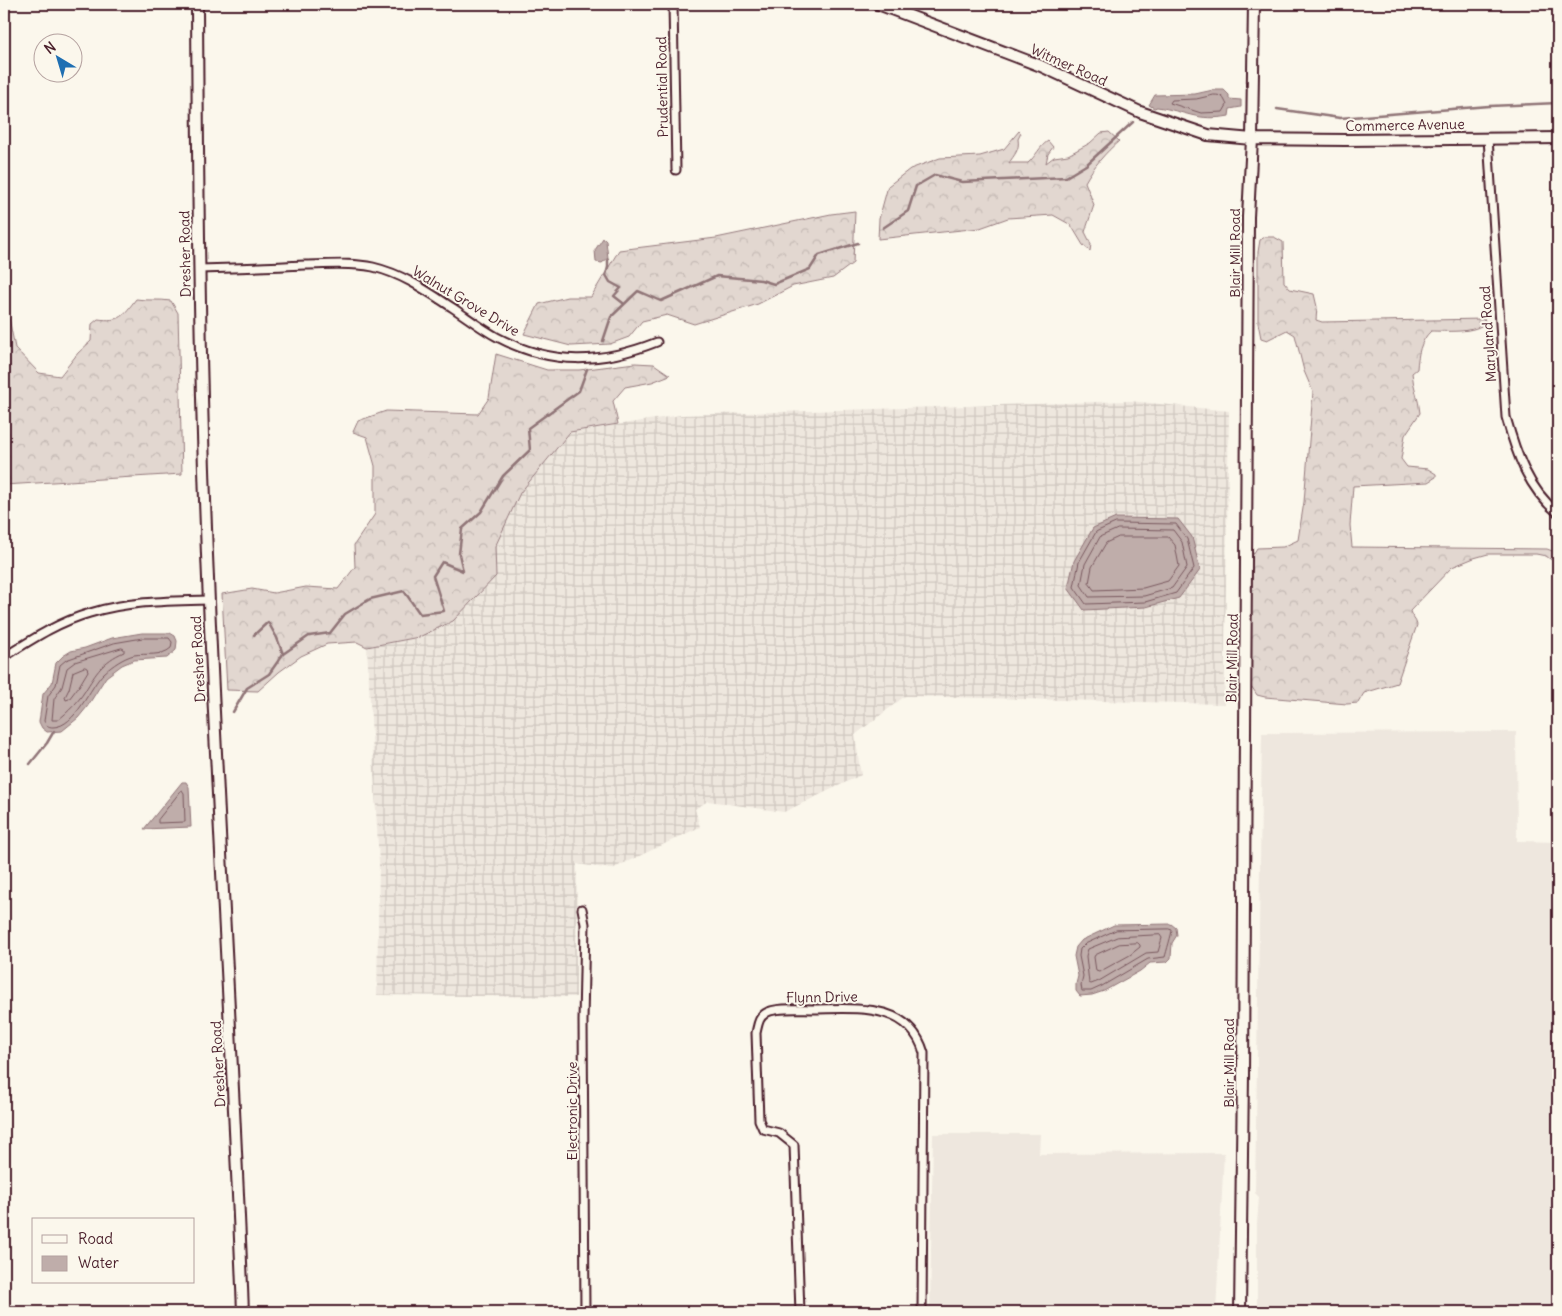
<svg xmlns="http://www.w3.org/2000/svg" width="1562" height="1316" font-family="Delius,sans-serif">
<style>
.built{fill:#eee7de}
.industrial{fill:url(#industrial-grid)}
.forest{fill:url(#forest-crowns);stroke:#967b7e}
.water{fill:#bfadaa;stroke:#907477}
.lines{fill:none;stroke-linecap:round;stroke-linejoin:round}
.shore{stroke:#79585e;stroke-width:1}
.stream{stroke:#907477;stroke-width:2.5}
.street-casing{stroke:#4a1f2b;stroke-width:11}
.secondary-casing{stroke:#4a1f2b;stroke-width:14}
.street{stroke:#fbf7ec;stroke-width:7}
.secondary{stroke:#fbf7ec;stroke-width:10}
.labels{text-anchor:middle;stroke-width:4;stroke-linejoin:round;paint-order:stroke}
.street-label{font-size:14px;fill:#4a1f2b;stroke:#fbf7ec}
</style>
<defs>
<pattern id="industrial-grid" width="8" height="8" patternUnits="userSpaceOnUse" patternTransform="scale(1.25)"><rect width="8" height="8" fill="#eee7de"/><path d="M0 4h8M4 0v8" fill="none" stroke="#cec6bf"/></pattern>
<pattern id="forest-crowns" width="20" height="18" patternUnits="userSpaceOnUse" patternTransform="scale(1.25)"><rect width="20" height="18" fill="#e2d7d0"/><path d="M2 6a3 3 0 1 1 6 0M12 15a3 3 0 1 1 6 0" fill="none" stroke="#c3b8b3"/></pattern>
</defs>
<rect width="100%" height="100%" fill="#fbf7ec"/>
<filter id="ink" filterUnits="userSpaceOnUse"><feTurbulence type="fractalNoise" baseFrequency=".02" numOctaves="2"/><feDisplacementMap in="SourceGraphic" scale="10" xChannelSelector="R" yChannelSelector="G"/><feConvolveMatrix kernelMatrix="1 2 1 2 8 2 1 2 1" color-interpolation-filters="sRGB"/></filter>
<g filter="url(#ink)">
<path class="built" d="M1516,732L1517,841L1558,842V1312H1257V1224L1259,1197L1255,1193L1262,733Z
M933,1134H1040L1039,1154L1224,1153L1216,1312H930Z"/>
<path class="industrial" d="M1130,401L1229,411L1224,704L905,696L855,735L861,775L784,812L708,801L695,809L700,827L612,869L577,864L576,997L377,995L379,863L367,647L419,637L496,576L494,547L520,493L570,432L681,415Z"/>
<path class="forest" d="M1019,131L1021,133L1018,139C1020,150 1014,155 1009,163H1028C1036,156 1039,147 1048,141L1053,147L1048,154L1046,163L1054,157L1068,155L1090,143L1101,133L1109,132L1119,141C1105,153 1094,166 1085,182L1094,205L1085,232L1091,244L1090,251L1083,245L1071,225L1053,215L1008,218L980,228L878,239L879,219L888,186L910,169L940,158L980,156L1004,149Z
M855,211L853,263L833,278L793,286L758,304L694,324L667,315L642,321L629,337L610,344L571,346L524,334L539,304L567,297H591L619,250L716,238L831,214Z
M1265,237H1274L1283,242L1284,282L1290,289L1314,294L1317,307L1316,320L1322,322L1484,319L1486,322C1476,334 1445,331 1431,331C1420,341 1418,355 1417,369L1412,373C1413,387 1419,399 1420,413L1405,435L1401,459L1407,467L1428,469L1436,474V477L1428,482L1353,486L1350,525L1352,547L1547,549L1555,552L1558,556L1557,559L1553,561L1546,556L1536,554H1488L1474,558L1452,567L1410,611C1411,617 1416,619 1417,625L1397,683L1364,693L1358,703L1347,704L1265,697L1257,695L1250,684L1252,556L1257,548L1283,547L1298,540L1304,502L1313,392L1304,371L1295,335L1287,330L1267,340L1261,338L1258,323V252L1260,240Z
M136,299C148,301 159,299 171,301L178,313L182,474L4,485V304L9,318L15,348L39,373L60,376L78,353L91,341L92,324L98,319C120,322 123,316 136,299Z
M496,354L547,370H579L635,363L654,364L670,375L652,382L625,387L613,401L618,424L570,432L520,493L495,547L496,576L453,621L419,637L367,647L357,642L327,644L301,656L279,672L258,691L227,690L222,594L252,589L274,593L306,587L338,589L355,567L354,545L375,514V466L367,437L353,432L358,421L386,411L478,414L489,398Z"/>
<path class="water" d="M1213,90H1224L1229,95V99L1241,100V107L1230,109L1229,116C1198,122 1185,111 1157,107L1154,108L1149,105L1155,95L1195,94Z
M603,238L606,241L608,258L602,263L596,262L595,250Z
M1116,518L1178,519L1192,537L1200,570L1179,598L1146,607L1084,610L1068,588L1074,561L1093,528Z
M142,633H170L175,636L177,641L176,650L167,658L134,660L122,665L106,677L87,707L78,718L62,731L47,732L42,728L39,722L43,694L52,683L56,663L63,656L71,651L85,648L112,638Z
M182,782H186L189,787L191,827L144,829Z
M1171,924L1176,928L1177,935L1172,943L1171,958L1167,962L1150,963L1140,971L1104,991L1092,995L1080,996L1076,991V984L1078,976L1074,956L1076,947L1082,940L1114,925Z"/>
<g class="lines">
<path class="shore" d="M1214,95C1223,95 1223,97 1227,105L1223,112L1201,113L1170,103L1172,100L1196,99Z
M1116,523L1176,524L1187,539L1194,568L1176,593L1145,602L1086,604L1074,587L1079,562L1096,532Z
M1118,529L1173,530L1182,542L1187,567L1172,588L1144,596L1089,597L1081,585L1085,564L1100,537Z
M1119,537H1168L1175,545L1179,566L1168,581L1143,588L1094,590L1089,583L1092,567L1106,543Z
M143,638H169L172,642L171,648C161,657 146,653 134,655C123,658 113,665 104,673C90,686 76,727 53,727C48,727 46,725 44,721L48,696L56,685L60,665L66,660L114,643Z
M122,648L124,649V652C103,661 96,673 85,691C78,702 68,712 58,720H52L54,699L62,687L67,668L75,662Z
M85,667L87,668L88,671L79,686L69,699L66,700L65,697L69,689L73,672Z
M182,790L184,793L185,822L158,823V820Z
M1169,929L1172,930C1172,933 1166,953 1165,957L1148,959L1102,986L1091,991H1082L1081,985L1083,976L1079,956L1080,949L1085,944L1116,930Z
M1160,935L1162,938L1158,952L1146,953L1099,981L1091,984L1089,983L1086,956L1088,949L1117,937Z
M1138,943L1140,945V947L1130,955L1099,972L1096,971L1094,957L1095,955L1119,944Z"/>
<path class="stream" d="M1277,109L1340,118L1489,106L1558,103
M883,228L908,211L916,186L935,175L962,182L1066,177L1086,165L1133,122
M608,259V267L606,275L610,282L621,288L614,296L623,303
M603,341L611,317L638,291L661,301L717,276L761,280L774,284L810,269L819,255L858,243
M254,635L268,622L277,638L283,654L309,636L330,633L345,614L370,599L404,591L420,614L444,611L433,576L442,562L463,571L459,554L462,529L481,512L503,476L530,450L528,428L579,391L587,369
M233,712L247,688L269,674L283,654
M30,764L47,743L54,731"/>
<g class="street-casing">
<path id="street" d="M673,4L676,170
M1488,138L1506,417C1516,453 1528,489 1558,513
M199,269C234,268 269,267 305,265C327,265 350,262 373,267C403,274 427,291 453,308C468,318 482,329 497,337C552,366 601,364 657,342
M4,657C31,640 58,622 90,613C128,601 169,601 209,600
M582,909L585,924L583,1021L585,1312
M800,1312L794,1145L779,1133L763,1129L759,1120L756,1033C758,1025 758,1018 766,1013C775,1007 801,1009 812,1009C854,1009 909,1001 924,1053L922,1312"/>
</g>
<g class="secondary-casing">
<path id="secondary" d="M197,4C198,203 200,403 209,602C219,839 234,1076 243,1312
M878,4L1041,66L1140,112L1208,135L1252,139L1346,140L1558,138
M1240,1312L1243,1076L1248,217L1252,139L1254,4"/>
</g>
<use href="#street" class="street"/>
<use href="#secondary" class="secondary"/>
</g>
</g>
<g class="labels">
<g class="street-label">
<text transform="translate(1069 65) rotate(24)" y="5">Witmer Road</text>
<text transform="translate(662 87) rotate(-91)" y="5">Prudential Road</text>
<text transform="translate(1405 125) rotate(-1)" y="5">Commerce Avenue</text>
<text transform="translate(1235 253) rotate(-90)" y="5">Blair Mill Road</text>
<text transform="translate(185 254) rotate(-91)" y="5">Dresher Road</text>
<text transform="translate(466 301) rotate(31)" y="5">Walnut Grove Drive</text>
<text transform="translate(1488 334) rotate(-94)" y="5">Maryland Road</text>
<text transform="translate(1232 658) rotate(-89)" y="5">Blair Mill Road</text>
<text transform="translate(198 659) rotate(-93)" y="5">Dresher Road</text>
<text transform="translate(822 997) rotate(-1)" y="5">Flynn Drive</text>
<text transform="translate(1229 1063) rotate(-90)" y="5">Blair Mill Road</text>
<text transform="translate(218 1064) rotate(-93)" y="5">Dresher Road</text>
<text transform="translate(572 1111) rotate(-90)" y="5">Electronic Drive</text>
</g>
</g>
<rect width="1562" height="1316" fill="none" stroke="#fbf7ec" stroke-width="20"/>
<rect x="10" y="10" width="1542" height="1296" fill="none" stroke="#4a1f2b" stroke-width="2" filter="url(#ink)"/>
<rect x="32" y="1218" width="162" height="65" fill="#fbf7ec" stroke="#b4a19f"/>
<rect x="42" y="1235" width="25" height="8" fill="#fbf7ec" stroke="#b4a19f"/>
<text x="78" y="1244" font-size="15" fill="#4a1f2b">Road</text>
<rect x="42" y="1256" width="25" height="15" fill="#bfadaa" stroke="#b4a19f"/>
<text x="78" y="1268" font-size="15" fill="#4a1f2b">Water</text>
<g transform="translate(58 58) rotate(322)"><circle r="24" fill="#fbf7ec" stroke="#b4a19f"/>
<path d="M0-4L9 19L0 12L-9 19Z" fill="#1f6fb2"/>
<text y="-8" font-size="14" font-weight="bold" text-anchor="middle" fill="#4a1f2b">N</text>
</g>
</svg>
